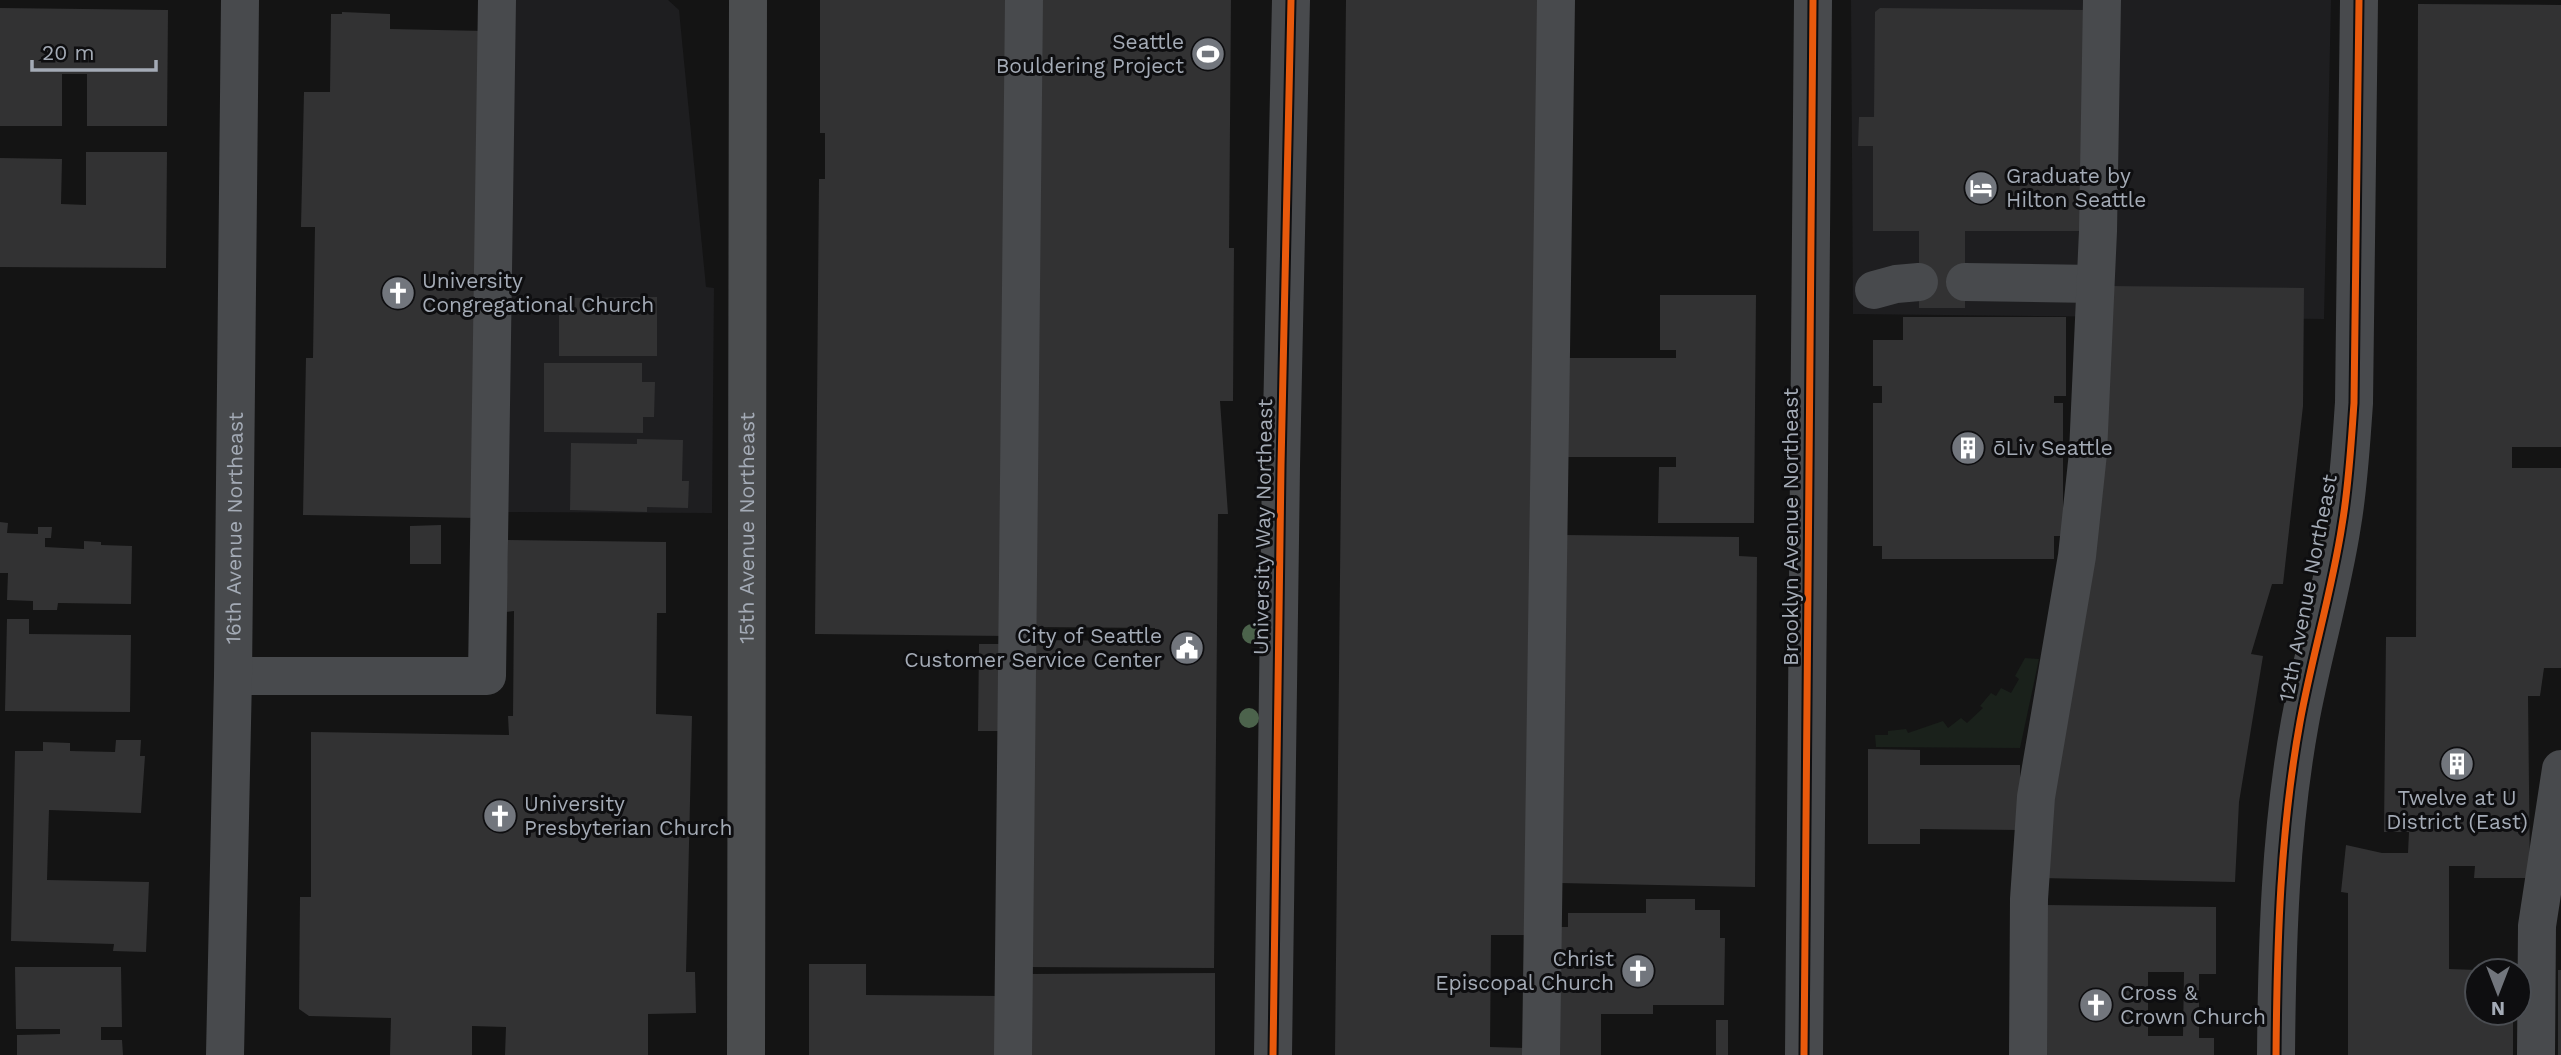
<svg xmlns="http://www.w3.org/2000/svg" width="2561" height="1055" font-family="'Work Sans',sans-serif">
<style>
.built{fill:#1e1e20}
.green{fill:#1a211b}
.building{fill:#323233;fill-rule:evenodd}
.lines{fill:none;stroke-linecap:round;stroke-linejoin:round}
.minor{stroke:#484a4d;stroke-width:38}
.major{stroke:#4b4d4f;stroke-width:38}
.cycleway-casing{stroke:#0e0e10;stroke-width:11}
.cycleway{stroke:#e8590c;stroke-width:7}
.tree{fill:#4c634c}
.labels{text-anchor:middle;stroke-width:6;stroke-linejoin:round;paint-order:stroke}
.poi-label{font-size:21px;fill:#a4abb6;stroke:#0e0e10;text-anchor:start}
.street-label{font-size:21px;fill:#a4abb6;stroke:#0e0e10}
</style>
<rect width="100%" height="100%" fill="#141414"/>
<path class="built" d="M513,0H668L679,10L706,287L714,288L712,513L508,512Z
M1851,0H2331L2324,319L1853,314Z"/>
<path class="green" d="M2025,658L2039,659L2020,748L1876,747L1875,735H1888V731L1906,729L1908,733L1943,721L1948,728L1961,718L1967,723L1983,708L1980,706L1991,693L1996,696L2001,688L2011,693L2019,679L2015,676Z"/>
<path class="building" d="M820,0H1013L1008,636L815,634L819,179H825V133H820Z
M1033,0H1231L1229,248H1234L1233,401H1220L1228,514H1218L1214,968L1024,967L1027,640L1154,641L1155,628L1029,627Z
M1346,0H1538L1529,935H1491L1490,1047L1528,1048V1055H1335Z
M2418,4L2561,5V447H2512V468H2561V668H2544L2540,696H2528L2530,878H2474L2475,866H2449V969L2477,970V1013H2513V1055H2348V893L2341,892L2346,845L2382,853H2408L2409,832H2384L2386,637H2416Z
M0,8L168,10L167,126H87V74H62V126H0Z
M1880,8L2089,10L2088,231H1965V308H1919V231H1873V146H1858L1859,117H1874L1875,12Z
M342,12L390,14V29L485,31L478,518L303,515L306,358H313L315,227H301L304,92H330L331,14H342Z
M86,152H167L166,268L0,267V158L62,159L61,204L86,205Z
M2106,286L2304,288L2303,406L2283,584H2272L2251,654L2263,656L2239,802L2235,882L2041,878Z
M1660,295H1756L1754,523H1658L1659,467H1676V457H1563L1564,358H1676V350H1660Z
M657,297V356H559V298Z
M1903,317H2066V396H2054V403H2063V536H2054V559H1882V546H1873V403H1882V386H1873V340H1903Z
M544,363H642V382H655L654,417H643V433L544,432Z
M637,439L683,440L682,481H689L688,508L647,507V512L570,510L571,443L637,444Z
M0,522L8,523L7,533L38,534V527H52L51,538H45V547L84,549V541L101,542V545L132,546L131,604L58,603L57,610H33V601L7,600L8,573H0Z
M441,525V564H410V526Z
M1564,535L1739,537V556L1757,557L1755,887L1559,883Z
M508,540L666,542V613H657L656,714L692,716L686,972H695L696,1013L648,1014V1055H505L506,1027L472,1026V1055H390L391,1018L309,1016L299,1009L300,897H311V732L509,735L508,716H513L514,611L506,612Z
M7,619H29V634L131,635L130,712L5,711Z
M979,644H1002L1001,731H978Z
M116,740H141L140,756H145L141,813L49,810L47,880L149,882L146,952L113,951L114,944L11,941L15,751H43V742L70,743V751L115,752Z
M1868,749L1920,750V765H2020V830L1920,829V844H1868Z
M1646,899H1695V910H1720V938H1725L1724,1005H1653V1014H1601V1055H1549L1551,927H1568V913H1646Z
M2045,905L2216,907V974H2199V1038H2214V1055H2044ZM2148,972H2184L2183,1036H2148Z
M809,964H866V995L1004,996L1003,1055H809Z
M15,967H121L122,1027H101V1040H122L123,1055H17V1035L60,1034V1029H16Z
M2558,970H2561V1055H2558Z
M1215,973V1055H1026L1027,974Z
M1716,1020H1728V1055H1716Z"/>
<g class="lines">
<g class="minor">
<path d="M1965,282L2095,284"/>
<path d="M1874,290L1896,284L1919,282"/>
<path d="M233,676H487L497,0"/>
<path id="s1" d="M225,1055L233,676L240,0"/>
<path d="M1013,1055L1024,0"/>
<path d="M1273,1055L1281,466L1291,0"/>
<path d="M1541,1055L1556,0"/>
<path d="M1804,1055L1813,0"/>
<path d="M2028,1055L2029,899L2036,797L2077,556L2088,453L2098,231L2102,0"/>
<path d="M2276,1055C2277,943 2280,832 2300,722C2312,656 2332,591 2342,525C2349,484 2351,444 2354,403L2359,0"/>
<path d="M2536,1055L2537,926L2561,769"/>
</g>
<path class="major" id="s2" d="M746,1055L748,0"/>
<g class="cycleway-casing">
<path id="cycleway" d="M1273,1055L1281,466L1291,0
M1804,1055L1813,0
M2276,1055C2277,943 2280,832 2300,722C2312,656 2332,591 2342,525C2349,484 2351,444 2354,403L2359,0"/>
</g>
<use href="#cycleway" class="cycleway"/>
</g>
<g class="tree">
<circle cx="1252" cy="634" r="10"/>
<circle cx="1249" cy="718" r="10"/>
</g>
<defs>
<g id="stadium-disc" transform="scale(1.75)"><circle r="9.5" fill="#72767d" stroke="#0e0e10"/><path d="M0-5a6.5 5 0 1 0 0 10a6.5 5 0 1 0 0-10ZM-3.5-1.8h7v3.6h-7Z" fill="#fff"/></g>
<g id="hotel-disc" transform="scale(1.75)"><circle r="9.5" fill="#72767d" stroke="#0e0e10"/><path d="M-6-4.5h1.5V1H6V5H4.5V3h-9V5H-6ZM-4 0a1.8 1.8 0 1 1 3.6 0ZM.5 0V-2.5h3Q6-2.5 6 0Z" fill="#fff"/></g>
<g id="church-disc" transform="scale(1.75)"><circle r="9.5" fill="#72767d" stroke="#0e0e10"/><path d="M-1.2-6h2.4v3.5h3.3v2.4h-3.3V6h-2.4V-.1h-3.3v-2.4h3.3Z" fill="#fff"/></g>
<g id="building-disc" transform="scale(1.75)"><circle r="9.5" fill="#72767d" stroke="#0e0e10"/><path d="M-4-6H4V6H1V3H-1V6H-4ZM-2.5-4.3h1.7v1.8h-1.7ZM.8-4.3h1.7v1.8H.8ZM-2.5-1h1.7V.8h-1.7ZM.8-1h1.7V.8H.8Z" fill="#fff"/></g>
<g id="civic-disc" transform="scale(1.75)"><circle r="9.5" fill="#72767d" stroke="#0e0e10"/><path d="M-.6-6.5H3V-4.5H.6V-3L4-1V1h2V6H-6V1h2V-1L-.6-3ZM-1.2 2.5V6h2.4V2.5Z" fill="#fff"/></g>
</defs>
<g fill-rule="evenodd">
<use href="#stadium-disc" x="1208" y="54"/>
<use href="#hotel-disc" x="1981" y="188"/>
<use href="#church-disc" x="398" y="293"/>
<use href="#building-disc" x="1968" y="448"/>
<use href="#civic-disc" x="1187" y="648"/>
<use href="#building-disc" x="2457" y="764"/>
<use href="#church-disc" x="500" y="816"/>
<use href="#church-disc" x="1638" y="971"/>
<use href="#church-disc" x="2096" y="1005"/>
</g>
<g class="labels">
<g class="poi-label">
<text x="1184" y="49" text-anchor="end">Seattle<tspan x="1184" dy="24">Bouldering Project</tspan></text>
<text x="2006" y="183">Graduate by<tspan x="2006" dy="24">Hilton Seattle</tspan></text>
<text x="422" y="288">University<tspan x="422" dy="24">Congregational Church</tspan></text>
<text x="1993" y="455">ōLiv Seattle</text>
<text x="1162" y="643" text-anchor="end">City of Seattle<tspan x="1162" dy="24">Customer Service Center</tspan></text>
<text x="2457" y="805" text-anchor="middle">Twelve at U<tspan x="2457" dy="24">District (East)</tspan></text>
<text x="524" y="811">University<tspan x="524" dy="24">Presbyterian Church</tspan></text>
<text x="1614" y="966" text-anchor="end">Christ<tspan x="1614" dy="24">Episcopal Church</tspan></text>
<text x="2120" y="1000">Cross &amp;<tspan x="2120" dy="24">Crown Church</tspan></text>
</g>
<g class="street-label">
<text dy="7" stroke="none"><textPath href="#s2" startOffset="527">15th Avenue Northeast</textPath></text>
<text transform="translate(1263 527) rotate(-89)" y="7">University Way Northeast</text>
<text transform="translate(1791 527) rotate(-90)" y="7">Brooklyn Avenue Northeast</text>
<text dy="7" stroke="none"><textPath href="#s1" startOffset="527">16th Avenue Northeast</textPath></text>
<text transform="translate(2308 588) rotate(-79)" y="7">12th Avenue Northeast</text>
</g>
</g>
<g transform="translate(2498 992) rotate(180)"><circle r="33" fill="#0e0e10" stroke="#4a4d52" stroke-width="2"/>
<path d="M0-5L12 26L0 18L-12 26Z" fill="#72767d"/>
<text y="-10" font-size="19" font-weight="bold" text-anchor="middle" fill="#a4abb6">N</text>
</g>
<path d="M32 60v10h124v-10" fill="none" stroke="#a4abb6" stroke-width="3.5"/>
<text x="42" y="60" font-size="21" fill="#a4abb6" stroke="#0e0e10" stroke-width="5" paint-order="stroke">20 m</text>
</svg>
